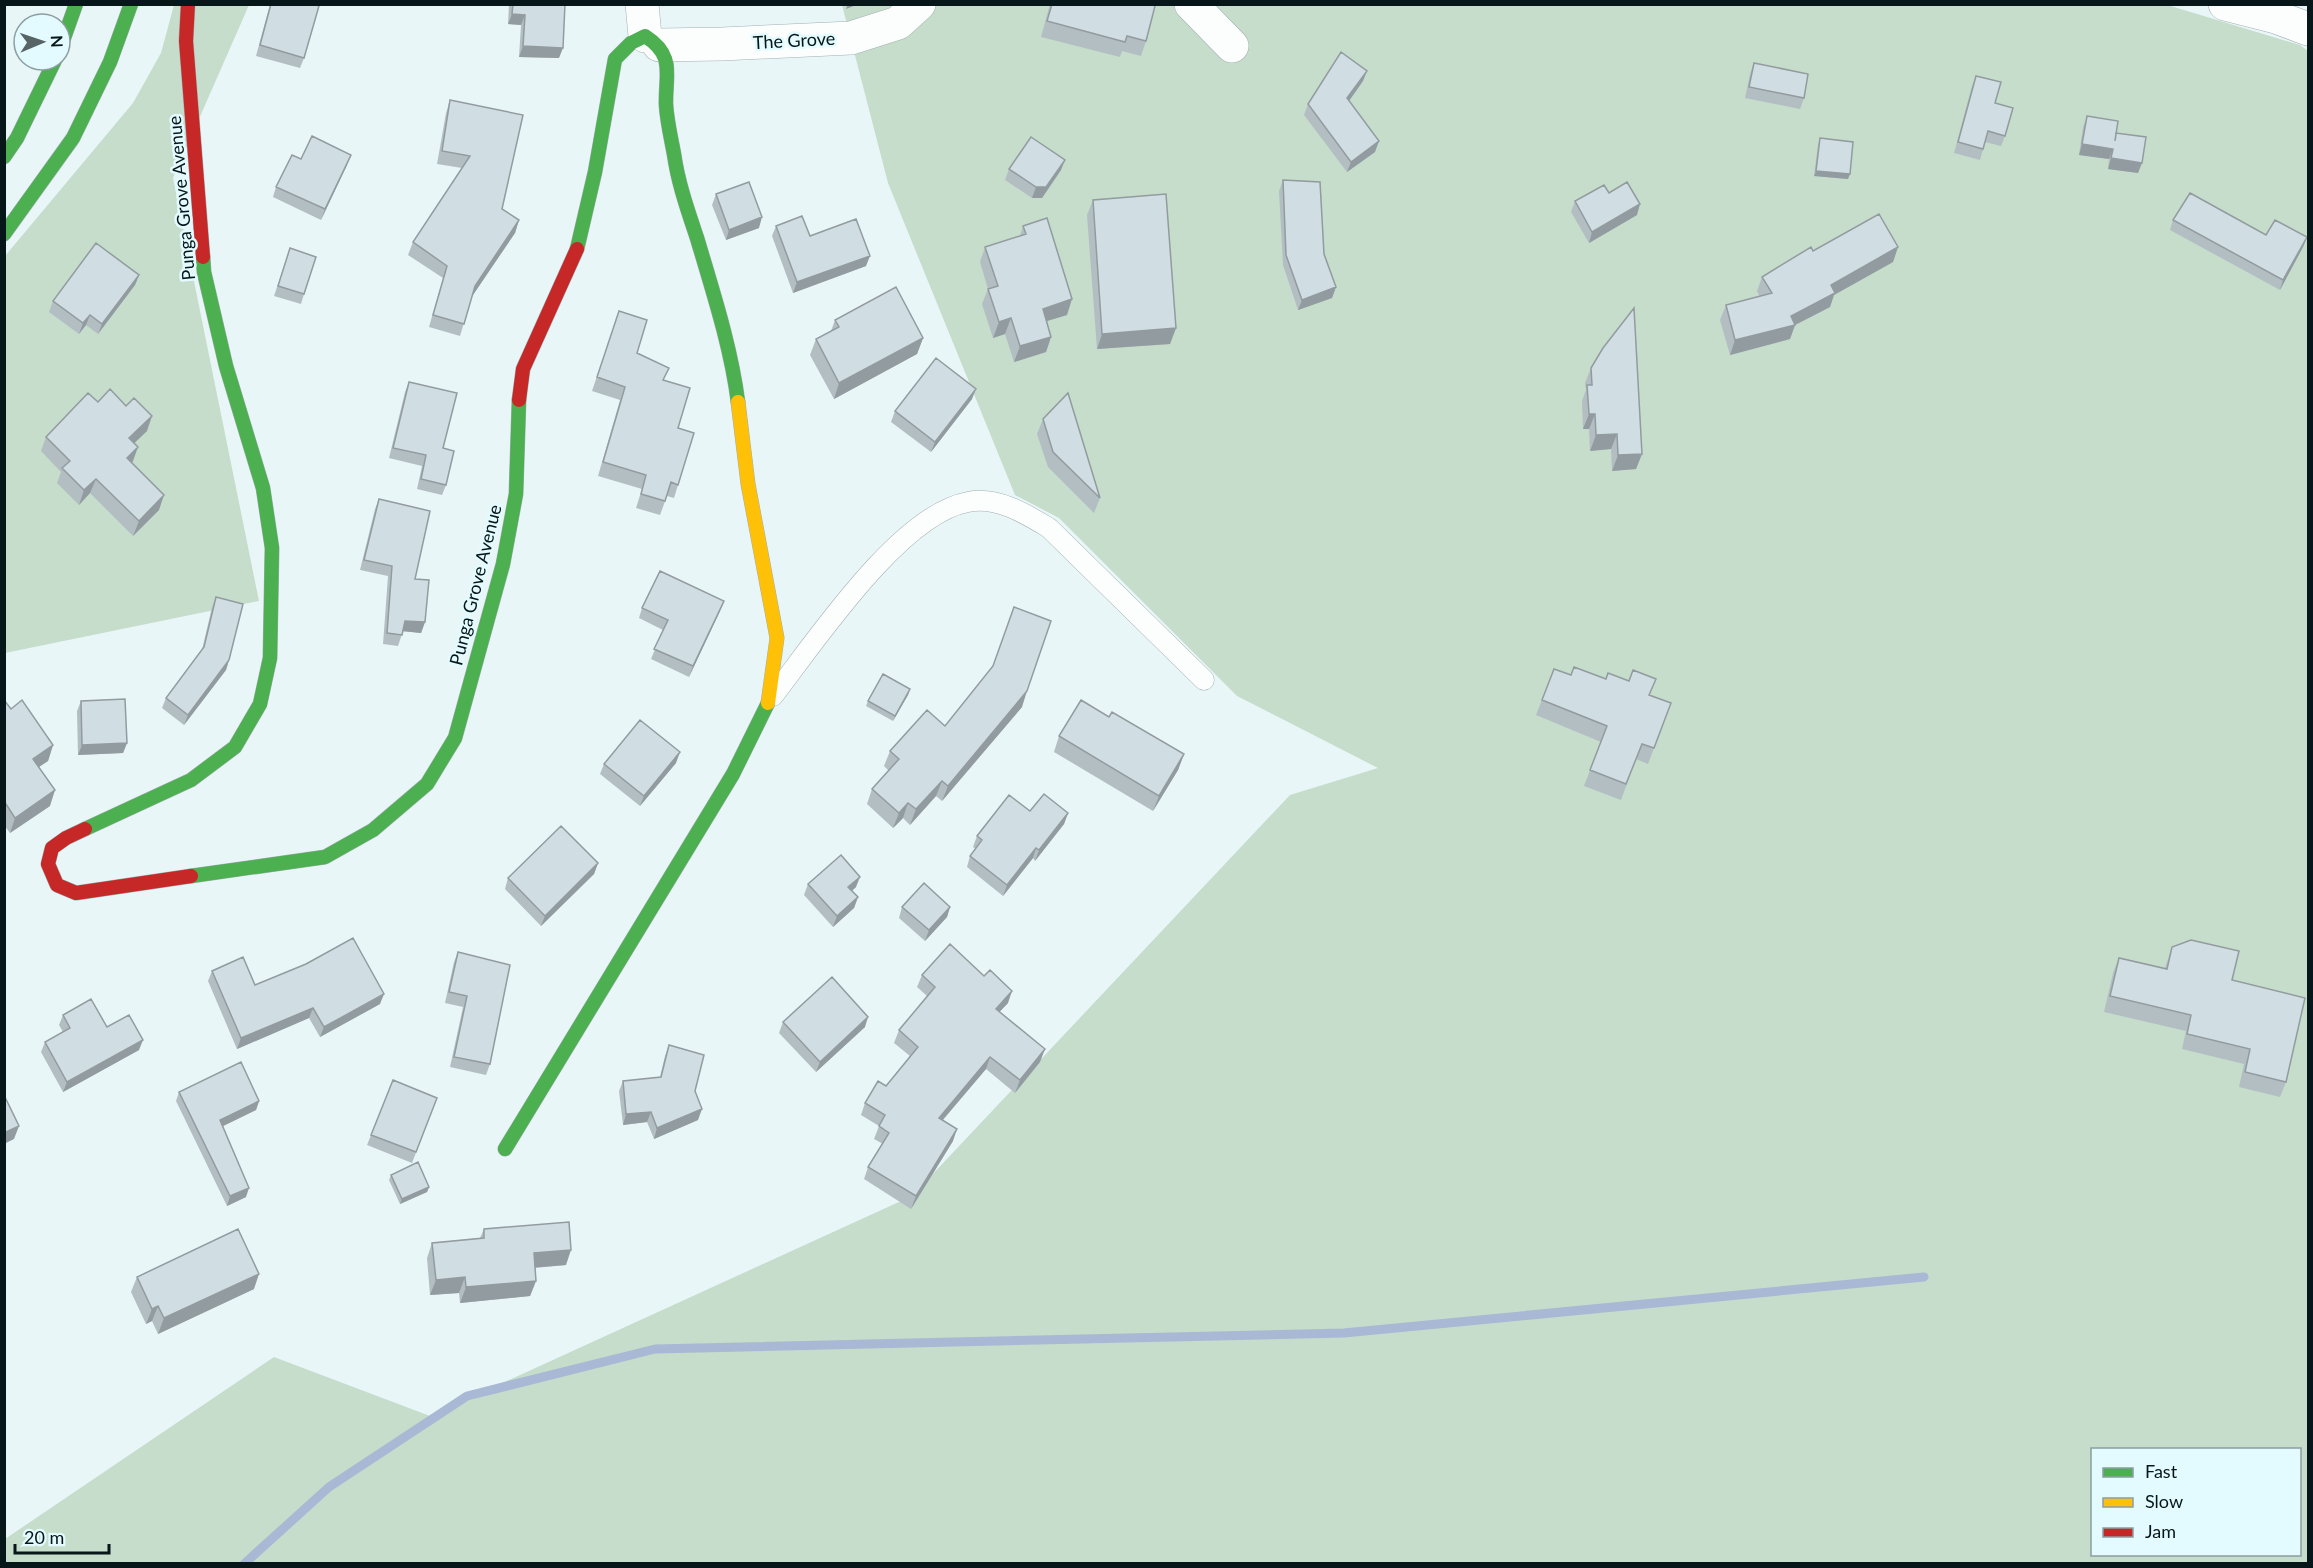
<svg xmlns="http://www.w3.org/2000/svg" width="2313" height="1568" font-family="Lato,sans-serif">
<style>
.forest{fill:#c5ddca;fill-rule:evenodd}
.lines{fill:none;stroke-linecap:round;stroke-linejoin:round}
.stream{stroke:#a9b8d4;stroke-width:9}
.lane-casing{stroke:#a2afb0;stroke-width:21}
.street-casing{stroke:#a2afb0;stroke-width:34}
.fast-casing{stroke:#a2afb0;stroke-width:15}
.slow-casing{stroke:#a2afb0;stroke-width:15}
.jam-casing{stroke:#a2afb0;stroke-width:15}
.lane{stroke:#fcfefe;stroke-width:20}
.street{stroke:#fcfefe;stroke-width:33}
.fast{stroke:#4caf50;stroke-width:14}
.slow{stroke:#ffc107;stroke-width:14}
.jam{stroke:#c62828;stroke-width:14}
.wall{fill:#b3bec3}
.shaded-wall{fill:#929b9f}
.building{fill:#d0dde3;stroke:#929b9f;stroke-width:1.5}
.labels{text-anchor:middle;stroke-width:5;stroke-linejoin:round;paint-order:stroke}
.street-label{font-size:18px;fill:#071618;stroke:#e3fbfe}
</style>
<rect width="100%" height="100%" fill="#e9f6f8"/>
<path class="forest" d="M2164,4L2300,45L2308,51V1563L5,1564V1539L274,1357L430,1416L912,1196L1290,795L1378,768L1237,696L1059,518L1015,495L888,183L842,5ZM2092,1450H2300V1554H2092Z
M174,5H249L173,178L259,601L5,653V256L133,103L161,53Z"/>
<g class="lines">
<path class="stream" d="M244,1564L329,1487L467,1396L655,1349L1344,1333L1924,1277"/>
<g class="lane-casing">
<path id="lane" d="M773,696C815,642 900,514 968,502C997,496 1026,514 1049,528L1204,680"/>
</g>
<g class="street-casing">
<path id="street" d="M642,4L645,36
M1191,4L1232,46
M2225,4L2276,17L2308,29
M659,45L722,44L851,38L898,23L919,4"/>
</g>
<g class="fast-casing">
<path id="fast" d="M60,49L76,4
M4,157L17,138L55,60
M4,234L73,138L110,62L131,4
M577,249L595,172L615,59L631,43L645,36C676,56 665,74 666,105C667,121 671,138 674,154C678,183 688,211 697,238C713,292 731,347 738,402
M85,829L191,780L235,747L260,704L270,658L272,548L263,488L226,366L204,272L203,257
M191,876L325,857L373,830L427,784L455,738L503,564L516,494L519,400
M505,1149L733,774L768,703"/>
</g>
<g class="slow-casing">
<path id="slow" d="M738,402L748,484L777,638L768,703"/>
</g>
<g class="jam-casing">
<path id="jam" d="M188,4L186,41L203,257
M519,400L523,369L577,249
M85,829L66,838L52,848L48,864L57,885L76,893L191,876"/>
</g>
<use href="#lane" class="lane"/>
<use href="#street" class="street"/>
<use href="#fast" class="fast"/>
<use href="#slow" class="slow"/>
<use href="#jam" class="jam"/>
</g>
<path class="wall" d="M270,4H314L304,58L300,68L256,56Z
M509,4H565L559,58L519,57L521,25L508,24Z
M1050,4H1150L1146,41L1141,56L1122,51L1120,57L1041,37Z
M1754,63L1804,98L1800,109L1745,98L1750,74Z
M1976,76L1995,103L2005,136L2001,146L1985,142L1980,160L1954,153L1972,86Z
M1363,81L1349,101L1375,152L1347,172L1304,115L1308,104Z
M450,100L502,209L519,220L515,233L472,296L460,336L429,327L443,278L408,255L413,242L462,168L437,164L446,113Z
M2087,116L2116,134L2138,173L2108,169L2109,159L2079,155L2083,127Z
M1820,138L1848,179L1814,176L1818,144Z
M301,159L347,165L321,220L273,197L276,187Z
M1009,169L1061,170L1042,198H1032L1005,180Z
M1283,180L1324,254L1336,287L1332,298L1298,310L1283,265L1279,191Z
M1609,193L1637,215L1589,243L1571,212L1575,201Z
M716,194L759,228L726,240L712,205Z
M1093,200L1176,328L1170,344L1097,349L1087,215Z
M2173,220L2266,235L2307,237L2303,247L2280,290L2170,230Z
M776,226L810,236L866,266L793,293L772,236Z
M1023,226L1067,315L1047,321L1051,337L1046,352L1014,362L1005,334L993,338L982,304L988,289L980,262L985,247L1020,236Z
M1898,247L1893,262L1834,295L1830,307L1795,325L1790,339L1730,355L1720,320L1726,305L1760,297L1757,291L1762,277L1813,251Z
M290,248L304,294L301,304L274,296Z
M139,275L135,285L98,334L86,325L79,334L49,312L53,301Z
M619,311L637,353L664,381L678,428V485L674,498L667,496L660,515L636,508L642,489L598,476L620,400L592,391Z
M835,320L923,338L917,354L834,399L810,355L816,339L831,331Z
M1591,368L1642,454L1636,469L1612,471L1611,449L1590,451L1589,429H1583L1582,401L1586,390L1585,383Z
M409,382L443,448L446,485L442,495L417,489L422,466L389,458L405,392Z
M972,399L931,452L891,422L895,411Z
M98,402L147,431L134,443L133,461L131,463L159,510L133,536L90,493L79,505L57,483L61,472L41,451L46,437Z
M1043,419L1100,498L1094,513L1048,467L1037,434Z
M379,499L415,579L425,622L421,633L403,631L398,646L383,644L388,576L360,570L375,509Z
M216,597L229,660L226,670L184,725L162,708L166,698L202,650L212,607Z
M642,608L720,611L689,677L651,659L663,630L639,618Z
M1554,669L1571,675L1650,695L1671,703L1648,764L1636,759L1621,800L1584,786L1601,742L1536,715Z
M910,689L908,695L893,721L866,706L868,701Z
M4,700L11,709L53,745L48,761L39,767L50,806L10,833L4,825Z
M81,701L127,743L123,753L78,755L77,711Z
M1022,707L942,801L936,796L910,825L903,818L893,828L867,804L872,789L889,771L884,766L890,751L945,726Z
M1109,717L1184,754L1178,770L1153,811L1054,752L1059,736Z
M676,763L640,806L600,774L604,764Z
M1030,811L1068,813L1064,824L1035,861L1033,858L1003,896L967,867L970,856L976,849L973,847L977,836Z
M598,863L594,874L541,926L505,889L508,878Z
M808,884L856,887L852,891L858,897L854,908L833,927L804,895Z
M902,907H950L947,917L925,941L899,918Z
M2172,947L2232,980L2286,1082L2280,1097L2239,1087L2244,1064L2182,1049L2186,1031L2104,1012L2113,973L2119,958L2165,968Z
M458,952L490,1064L486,1075L450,1067L463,1007L445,1003L454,962Z
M212,971L255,985L380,1004L320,1037L309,1018L237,1049L208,981Z
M922,975L1008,1003L999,1012L1040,1062L1015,1093L986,1069L943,1120L953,1141L911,1209L864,1179L868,1167L883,1144L874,1139L879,1126L861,1115L865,1103L886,1086L910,1056L894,1043L899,1030L927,996L917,987Z
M63,1015L107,1027L139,1050L63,1092L41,1052L45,1042L63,1032L59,1025Z
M783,1022L865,1027L816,1072L779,1033Z
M669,1045L695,1091L698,1120L654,1139L647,1122L623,1125L619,1091L623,1081L660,1077L665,1056Z
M393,1080L437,1098L412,1163L367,1145Z
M179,1092L259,1101L256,1110L223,1126L246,1197L227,1206L176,1101Z
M391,1175L429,1187L427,1192L400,1204L389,1180Z
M484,1229L566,1265L535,1268L536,1281L530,1296L460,1303L459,1293L430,1295L427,1258L432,1243L480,1238Z
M137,1277L254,1289L158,1334L152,1321L146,1324L131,1292Z"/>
<path class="shaded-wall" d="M848,4H859L846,9Z
M512,14L525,15L521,25L508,24Z
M523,46L563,48L559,58L519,57Z
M1367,71L1363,81L1344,108L1347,98Z
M1379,141L1375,152L1347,172L1351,162Z
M2082,144L2113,149L2109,159L2079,155Z
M351,155L347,165L321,220L325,209Z
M2111,158L2142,163L2138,173L2108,169Z
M1065,160L1061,170L1042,198H1032L1036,187Z
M1816,171L1850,174L1848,179L1814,176Z
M1640,204L1637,215L1589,243L1592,232Z
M762,217L759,228L726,240L729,230Z
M519,220L515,233L471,298L475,286Z
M2307,237L2303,247L2280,290L2283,280Z
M1898,247L1893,262L1834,295L1830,307L1795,325L1790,339L1730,355L1735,340L1791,316L1831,285Z
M870,256L866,266L793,293L797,282Z
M139,275L135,285L98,334L102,324Z
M1336,287L1332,298L1298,310L1302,300Z
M1072,299L1067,315L1037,324L1043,309Z
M90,315L86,325L79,334L83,323Z
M1011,318L1005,334L993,338L999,322Z
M1176,328L1170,344L1097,349L1102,334Z
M1051,337L1046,352L1014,362L1020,346Z
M923,338L917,354L834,399L839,383Z
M976,389L972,399L931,452L935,442Z
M1589,414H1595L1589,429H1583Z
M152,416L147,431L124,453L129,438Z
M1617,434L1611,449L1590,451L1596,435Z
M138,447L133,461L122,473L127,458Z
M1642,454L1636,469L1612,471L1618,455Z
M96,479L90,493L79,505L84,490Z
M164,495L159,510L133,536L139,521Z
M724,601L720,611L689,677L693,666Z
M405,621L425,622L421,633L401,631Z
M229,660L226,670L184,725L188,715Z
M910,689L908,695L893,721L895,716Z
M1027,691L1022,707L942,801L948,786Z
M127,743L123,753L78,755L82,745Z
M53,745L48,761L28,774L33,759Z
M680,752L676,763L640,806L644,796Z
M1184,754L1178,770L1153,811L1159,796Z
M942,781L936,796L910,825L916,809Z
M55,790L50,806L10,833L15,818Z
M908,803L903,818L893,828L899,813Z
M1068,813L1064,824L1035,861L1039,850Z
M1036,848L1033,858L1003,896L1007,885Z
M598,863L594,874L541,926L545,916Z
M860,877L856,887L845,897L848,887Z
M858,897L854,908L833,927L837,916Z
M950,907L947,917L925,941L929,930Z
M1012,991L1008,1003L991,1021L996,1009Z
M384,994L380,1004L320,1037L324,1027Z
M313,1008L309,1018L237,1049L241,1038Z
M868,1017L865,1027L816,1072L820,1062Z
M143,1040L139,1050L63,1092L67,1082Z
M1045,1049L1040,1062L1015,1093L1020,1080Z
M990,1057L986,1069L934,1130L939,1118Z
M259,1101L256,1110L217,1129L220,1120Z
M702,1109L698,1120L654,1139L657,1128Z
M651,1112L647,1122L623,1125L626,1114Z
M19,1126L14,1139L4,1144V1133Z
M957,1129L953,1141L911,1209L916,1196Z
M429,1187L427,1192L400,1204L402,1199Z
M249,1188L246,1197L227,1206L230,1196Z
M571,1250L566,1265L528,1268L534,1253Z
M259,1274L254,1289L158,1334L164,1318Z
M465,1277L459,1293L430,1295L436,1280Z
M536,1281L530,1296L460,1303L466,1287Z
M158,1306L152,1321L146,1324L152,1309Z"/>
<path class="building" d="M271,4H314L319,6L304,58L260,45Z
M513,4H565L563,48L523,46L525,15L512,14Z
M1052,4H1150L1155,6L1146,41L1127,36L1125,42L1047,21Z
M1341,52L1367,71L1347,98L1379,141L1351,162L1308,104Z
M1754,63L1808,74L1804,98L1749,87Z
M1976,76L2001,82L1995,103L2013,108L2005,136L1988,131L1983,149L1958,142Z
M450,100L523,115L502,209L519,220L475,286L464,324L433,315L447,266L413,242L470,156L442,151Z
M2087,116L2118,121L2115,141L2116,133L2146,137L2142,163L2111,158L2113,149L2082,144Z
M312,136L351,155L325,209L276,187L292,155L301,159Z
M1031,137L1065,160L1046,187H1036L1009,169Z
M1820,138L1853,142L1850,174L1816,171Z
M1283,180L1320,182L1324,254L1336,287L1302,300L1286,255Z
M749,182L762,217L729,230L716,194Z
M1627,182L1640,204L1592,232L1575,201L1604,185L1609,193Z
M2190,193L2266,235L2275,220L2307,237L2283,280L2173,220Z
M1166,194L1176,328L1102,334L1093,200Z
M1879,214L1898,247L1831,285L1835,293L1791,316L1795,325L1735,340L1726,305L1772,293L1762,277L1811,247L1813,251Z
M802,216L810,236L856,219L870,256L797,282L776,226Z
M1047,218L1072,299L1043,309L1051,337L1020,346L1011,318L999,322L988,289L998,286L985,247L1026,234L1023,226Z
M96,243L139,275L102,324L90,315L83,323L53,301Z
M290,248L316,257L304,294L278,286Z
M896,287L923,338L839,383L816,339L839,327L835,320Z
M1634,308L1642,454L1618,455L1617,434L1596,435L1595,414H1589L1587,385H1592L1591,368L1603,348Z
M619,311L647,320L637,353L669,368L663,380L690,388L678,428L694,433L678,485L671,482L665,501L641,494L646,475L603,462L625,387L597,377Z
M936,358L976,389L935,442L895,411Z
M409,382L457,393L443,448L454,451L446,485L421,479L426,455L393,448Z
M110,389L126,406L134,398L152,416L129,438L138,447L127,458L164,495L139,521L96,479L84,490L62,468L70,461L46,437L88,393L98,402Z
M1068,393L1100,498L1053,452L1043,419Z
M379,499L430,511L415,579L429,580L425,622L405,621L402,635L387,633L392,566L364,560Z
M660,571L724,601L693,666L654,649L668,620L642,608Z
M216,597L243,604L229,660L188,715L166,698L204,647Z
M1014,607L1051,621L1027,691L948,786L942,781L916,809L908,803L899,813L872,789L899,759L890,751L927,710L945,726L993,666Z
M1574,667L1606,679L1608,673L1629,681L1633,670L1656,679L1649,695L1671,703L1654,748L1642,744L1626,784L1590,770L1607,726L1542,700L1554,669L1571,675Z
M883,674L910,689L895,716L868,701Z
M125,699L127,743L82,745L81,701Z
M4,700L11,709L22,700L53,745L33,759L55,790L15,818L4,801Z
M1081,700L1109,717L1112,712L1184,754L1159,796L1059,736Z
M640,720L680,752L644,796L604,764Z
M1044,794L1068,813L1039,850L1036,848L1007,885L970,856L982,840L977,836L1009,795L1030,811Z
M561,826L598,863L545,916L508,878Z
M841,855L860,877L848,887L858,897L837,916L808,884Z
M924,883L950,907L929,930L902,907Z
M353,938L384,994L324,1027L313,1008L241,1038L212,971L243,957L255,985L306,964Z
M2191,940L2239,951L2232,980L2305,998L2286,1082L2245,1072L2250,1049L2187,1034L2191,1015L2110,996L2119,958L2167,969L2172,947Z
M950,944L984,976L990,970L1012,991L996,1009L1045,1049L1020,1080L990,1057L939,1118L957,1129L916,1196L868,1167L889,1133L879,1126L885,1115L865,1103L878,1081L886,1086L918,1047L899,1030L935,987L922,975Z
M458,952L510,965L490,1064L454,1057L467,996L449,992Z
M832,977L868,1017L820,1062L783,1022Z
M91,999L107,1027L129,1015L143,1040L67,1082L45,1042L70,1028L63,1015Z
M669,1045L704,1055L695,1091L702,1109L657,1128L651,1112L626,1114L623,1081L661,1077Z
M241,1062L259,1101L220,1120L249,1188L230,1196L179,1092Z
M393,1080L437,1098L416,1152L371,1135Z
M4,1095L19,1126L4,1133Z
M418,1162L429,1187L402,1199L391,1175Z
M569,1222L571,1250L534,1253L536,1281L466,1287L465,1277L436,1280L432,1243L484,1238V1229Z
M238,1229L259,1274L164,1318L158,1306L152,1309L137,1277Z"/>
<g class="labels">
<g class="street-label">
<text transform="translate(794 41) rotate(-3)" y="6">The Grove</text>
<text transform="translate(182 198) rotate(-95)" y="6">Punga Grove Avenue</text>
<text transform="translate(476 585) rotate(-76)" y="6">Punga Grove Avenue</text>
</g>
</g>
<rect width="2313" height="1568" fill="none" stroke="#071618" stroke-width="12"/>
<rect x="2091" y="1448" width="210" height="108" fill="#e3fbfe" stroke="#8b9fa2" stroke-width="1.5"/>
<rect x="2103" y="1468" width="30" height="9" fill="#4caf50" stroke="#8b9fa2" stroke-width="1.5"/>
<text x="2145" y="1478" font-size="18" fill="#071618">Fast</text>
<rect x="2103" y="1498" width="30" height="9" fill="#ffc107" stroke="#8b9fa2" stroke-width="1.5"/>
<text x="2145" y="1508" font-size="18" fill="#071618">Slow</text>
<rect x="2103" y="1528" width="30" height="9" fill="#c62828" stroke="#8b9fa2" stroke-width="1.5"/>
<text x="2145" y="1538" font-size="18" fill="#071618">Jam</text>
<g transform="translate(42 42) rotate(88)"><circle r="28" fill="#e3fbfe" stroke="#8b9fa2" stroke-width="1.5"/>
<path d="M0-4.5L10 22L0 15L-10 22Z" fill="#566466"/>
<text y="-9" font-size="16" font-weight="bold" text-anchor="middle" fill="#071618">N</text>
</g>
<path d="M15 1544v9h94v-9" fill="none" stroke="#071618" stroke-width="3"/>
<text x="24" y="1544" font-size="18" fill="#071618" stroke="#e3fbfe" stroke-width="4.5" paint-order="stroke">20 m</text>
</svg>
